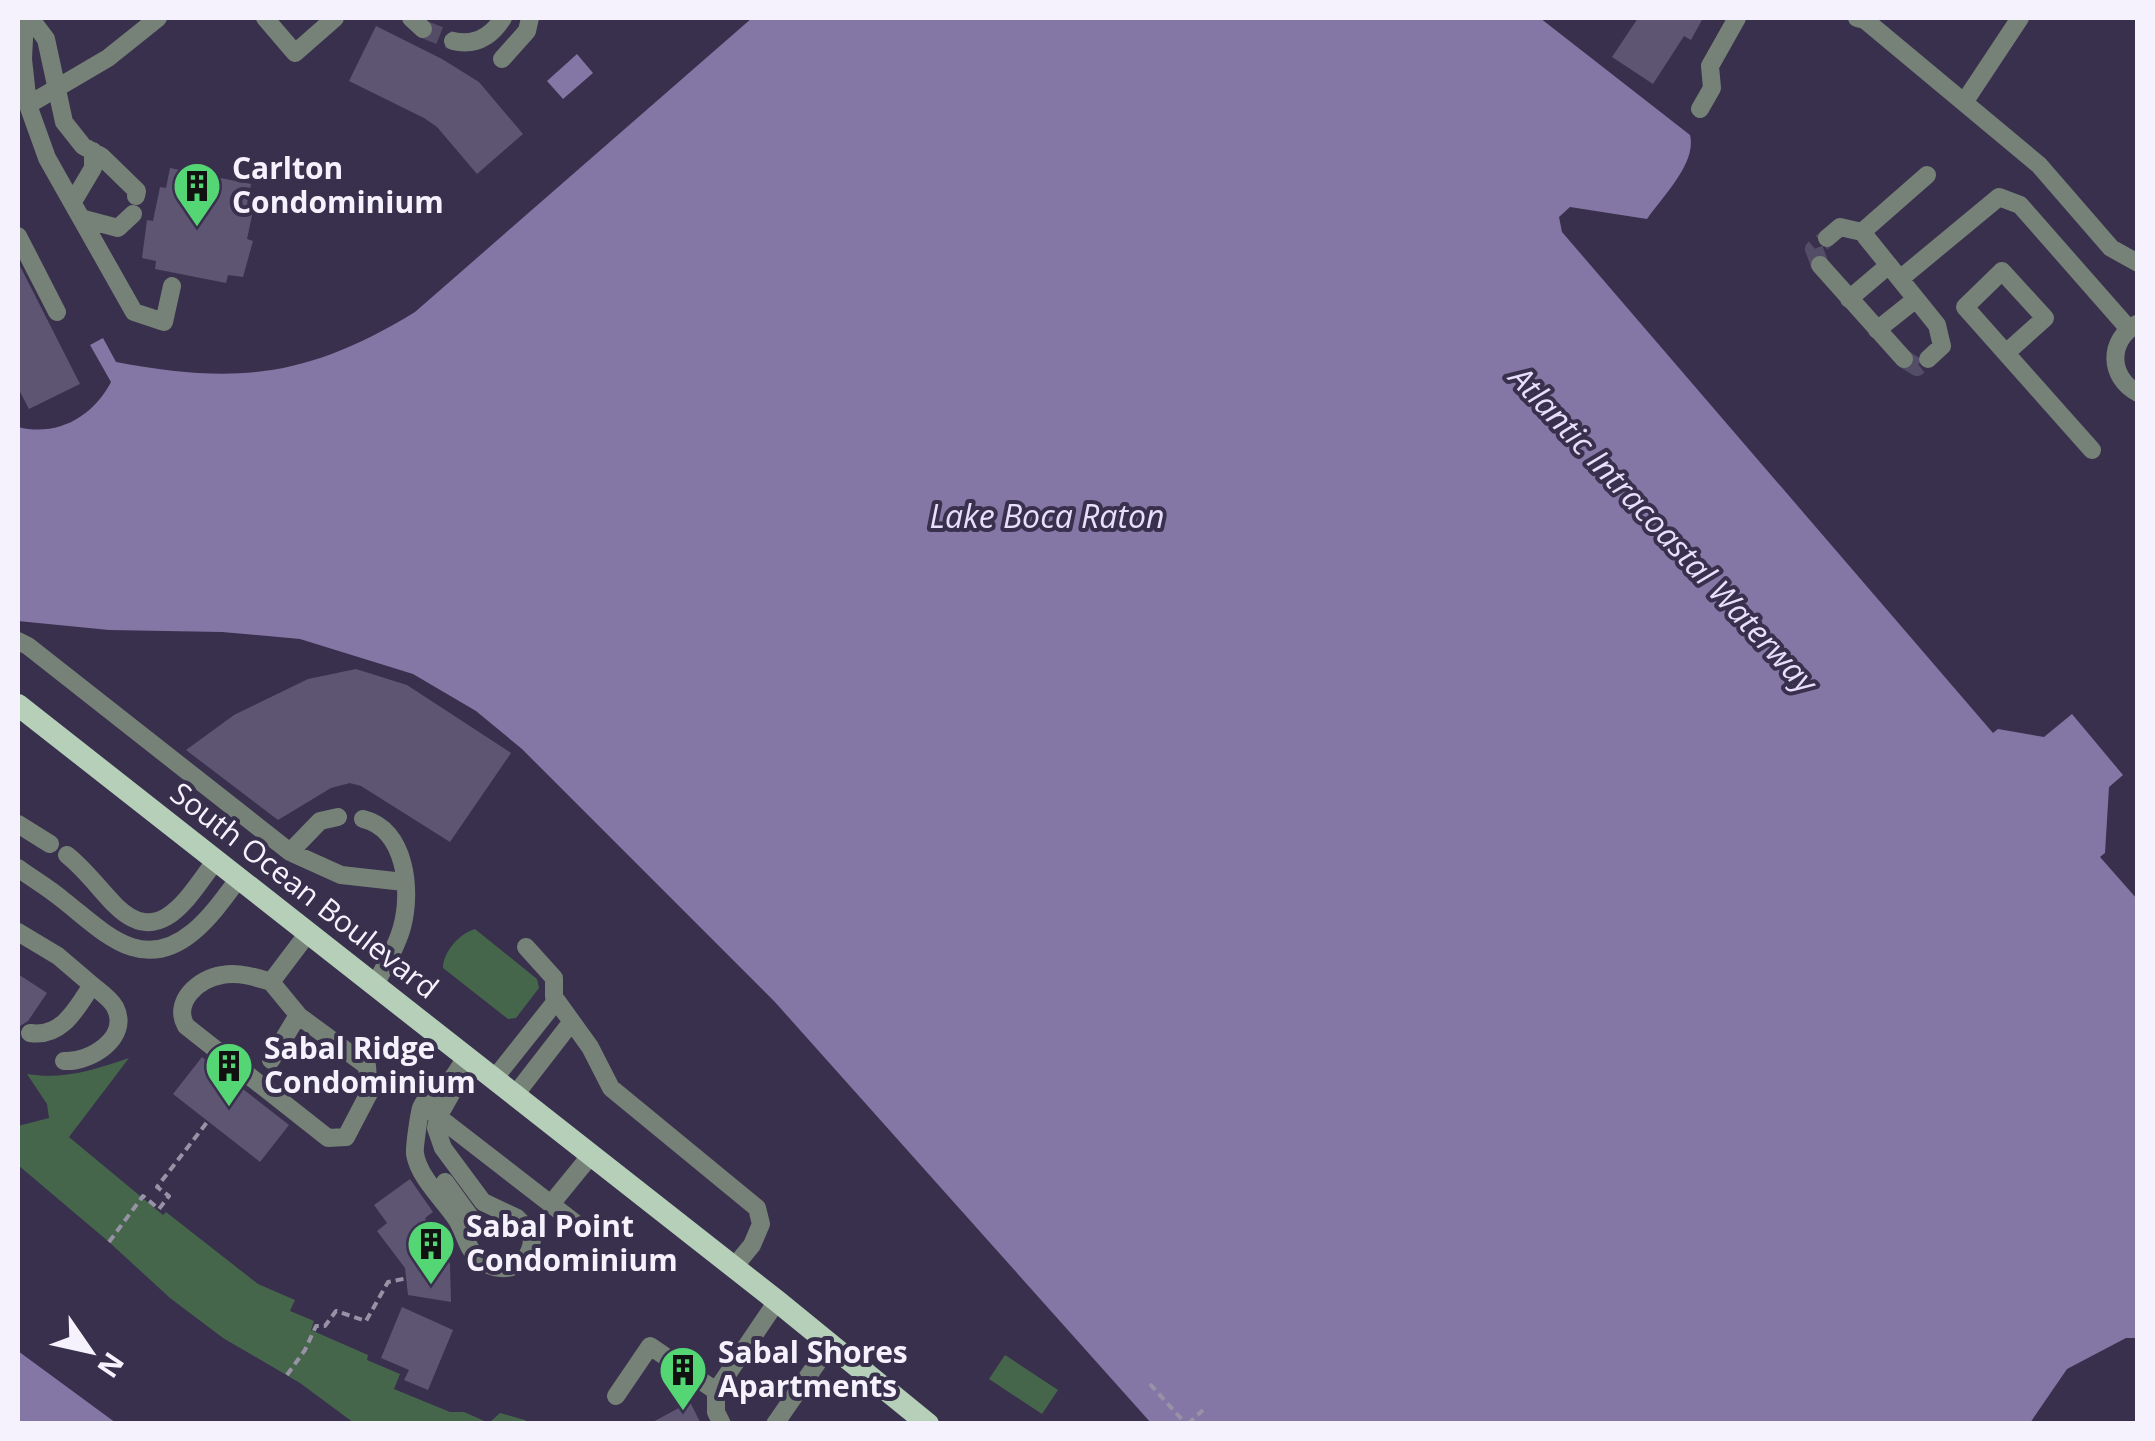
<svg xmlns="http://www.w3.org/2000/svg" width="2155" height="1441" font-family="'Open Sans',sans-serif">
<style>
.green{fill:#46664b}
.water{fill:#8477a5}
.building{fill:#5e5573}
.lines{fill:none;stroke-linecap:round;stroke-linejoin:round}
.minor-tunnel{stroke:#544d67;stroke-width:18;stroke-dasharray:18 9;stroke-linecap:butt}
.path{stroke:#9792a5;stroke-width:4;stroke-dasharray:8 5;stroke-linecap:butt}
.minor{stroke:#768277;stroke-width:18}
.major{stroke:#b5cfb8;stroke-width:22}
.labels{text-anchor:middle;stroke-width:8;stroke-linejoin:round;paint-order:stroke}
.poi-label{font-size:30px;font-weight:bold;fill:#f5f2fd;stroke:#38304c;text-anchor:start}
.street-label{font-size:30px;fill:#f5f2fd;stroke:#38304c}
.water-label{font-size:32px;font-style:italic;fill:#e7dffc;stroke:#38304c}
</style>
<rect width="100%" height="100%" fill="#38304c"/>
<path class="green" d="M475,929L537,979L539,988L516,1018L508,1019L443,968C443,952 460,933 475,929Z
M129,1058L69,1137L163,1215L166,1212L258,1284L295,1300L290,1311L314,1321L311,1330L368,1355L367,1360L400,1374L394,1389L450,1412H464L489,1423L500,1413L525,1420L528,1423H354L300,1383L223,1338L170,1298L109,1242L18,1165V1126L49,1118L47,1104L27,1074C63,1080 94,1070 129,1058Z
M1005,1355L1058,1390L1042,1414L989,1379Z"/>
<path class="water" d="M752,18H1540L1690,135C1697,163 1663,196 1647,219L1570,207L1559,217L1562,232L1993,733L1998,729L2044,737L2072,714L2123,775L2109,787L2105,853L2100,857L2137,899V1338H2126L2067,1369L2030,1423H1151L774,1001L522,749L476,711L413,674L300,639L222,632L109,630L18,621V427C57,437 93,417 111,382L90,345L103,338L116,362C239,385 308,377 415,312Z
M577,54L593,73L563,99L547,81Z
M18,1351L116,1423H18Z"/>
<path class="building" d="M1638,18H1703L1691,40L1684,36L1653,84L1612,57Z
M376,26L442,59L479,82L523,134L477,174L437,127L424,118L349,81Z
M170,168L251,184L247,204L254,206L247,239L253,241L243,277L228,275L226,283L155,269L156,261L142,258L147,220L153,221L160,187L166,188Z
M18,262L80,384L29,409L18,388Z
M356,669L407,685L511,753L450,842L361,786L350,783L331,788L278,820L186,750L234,715L308,679Z
M18,974L47,993L28,1021L20,1026L18,1036Z
M202,1057L289,1125L260,1162L173,1094Z
M410,1179L433,1212L425,1218L450,1264L451,1302L408,1295L405,1268L377,1231L387,1223L374,1205Z
M402,1307L453,1330L428,1390L404,1380L409,1370L381,1358Z
M690,1402L701,1424H649Z"/>
<g class="lines">
<path class="minor-tunnel" d="M423,29L453,41
M1820,265L1814,249L1827,238
M1904,359L1917,367L1928,359"/>
<path class="path" d="M109,1242L143,1196L159,1209L169,1196L157,1187L208,1121
M287,1375L305,1350L316,1326H325L336,1311L366,1321L388,1282L408,1278
M1150,1384L1186,1424
M1188,1424L1203,1410"/>
<path class="minor" d="M25,18L23,59L28,105L47,158L134,312L164,322L172,286
M30,18L46,39L64,122L83,146L101,156L137,191L136,196
M265,18L295,53L335,18
M411,18L423,29
M1857,18L1865,20L2039,165L2111,248L2138,263
M453,41C475,46 491,37 503,18
M502,59L527,31L530,18
M1965,101L2020,18
M28,105L108,58L158,18
M1700,109L1712,88L1710,66L1737,18
M74,200L93,168V151
M84,219L118,228L133,214
M1862,232L1927,175
M18,236L57,312
M1827,238L1840,227L1862,232L1937,325L1942,346L1928,359
M1820,265L1904,359
M1900,279L1999,197L2020,205L2129,329
M1849,299L1889,265
M2137,324C2108,340 2108,377 2138,393
M1877,330L1916,299
M2006,353L2045,318L2002,271L1965,307L2092,450
M18,641L28,646L290,852L341,875L404,882
M363,819C406,829 412,891 402,927C397,947 384,967 375,985
M18,824L50,844
M290,852L320,821L338,817
M67,855C86,870 99,889 116,906C161,950 190,894 216,860
M18,868C33,879 49,888 63,900C103,931 141,975 193,932C211,917 225,897 239,878
M18,932L58,956L92,985C77,1008 62,1038 30,1033
M526,947L554,978V997L590,1047L611,1088L757,1208L761,1224L752,1245L734,1267
M271,982C255,977 239,972 222,975C199,978 172,1002 186,1026L328,1138L346,1137L369,1093L367,1066L299,1016L271,982L308,933
M271,1060L298,1015
M64,1061C89,1063 131,1038 115,1007C110,998 99,991 92,985
M494,1079L556,1001
M449,1081L451,1094L438,1117L436,1128L443,1148L483,1202L517,1218L532,1233C534,1265 505,1278 480,1260C467,1250 465,1233 457,1220C444,1200 419,1178 415,1154C414,1149 419,1114 421,1108C427,1095 438,1089 448,1082C455,1077 461,1064 466,1057
M515,1095L570,1024
M432,1112L574,1222
M445,1182L474,1222
M551,1204L591,1155
M616,1396L650,1346L716,1391
M722,1424L716,1412V1391L777,1301
M775,1424L831,1343"/>
<path class="major" d="M18,705L777,1301L928,1424"/>
</g>
<defs>
<g id="building-pin" transform="scale(2.5)"><path d="M0 17L-7.5 6A9.5 9.5 0 1 1 7.5 6Z" fill="#53d673" stroke="#38304c"/><path d="M-4-6H4V6H1V3H-1V6H-4ZM-2.5-4.3h1.7v1.8h-1.7ZM.8-4.3h1.7v1.8H.8ZM-2.5-1h1.7V.8h-1.7ZM.8-1h1.7V.8H.8Z" fill="#111"/></g>
</defs>
<g fill-rule="evenodd">
<use href="#building-pin" x="197" y="186"/>
<use href="#building-pin" x="229" y="1066"/>
<use href="#building-pin" x="431" y="1244"/>
<use href="#building-pin" x="683" y="1370"/>
</g>
<g class="labels">
<g class="poi-label">
<text x="232" y="179">Carlton<tspan x="232" dy="34">Condominium</tspan></text>
<text x="264" y="1059">Sabal Ridge<tspan x="264" dy="34">Condominium</tspan></text>
<text x="466" y="1237">Sabal Point<tspan x="466" dy="34">Condominium</tspan></text>
<text x="718" y="1363">Sabal Shores<tspan x="718" dy="34">Apartments</tspan></text>
</g>
<g class="street-label">
<text transform="translate(304 891) rotate(38)" y="10">South Ocean Boulevard</text>
</g>
<g class="water-label">
<text x="1047" y="528">Lake Boca Raton</text>
<text transform="translate(1663 530) rotate(47)" y="11">Atlantic Intracoastal Waterway</text>
</g>
</g>
<rect width="2155" height="1441" fill="none" stroke="#f5f2fd" stroke-width="40"/>
<g transform="translate(90 1351) rotate(124)" stroke="#38304c" stroke-width="8" paint-order="stroke">
<path d="M0-8L18 38L0 25L-18 38Z" fill="#f5f2fd"/>
<text y="-15" font-size="28" font-weight="bold" text-anchor="middle" fill="#f5f2fd">N</text>
</g>
</svg>
